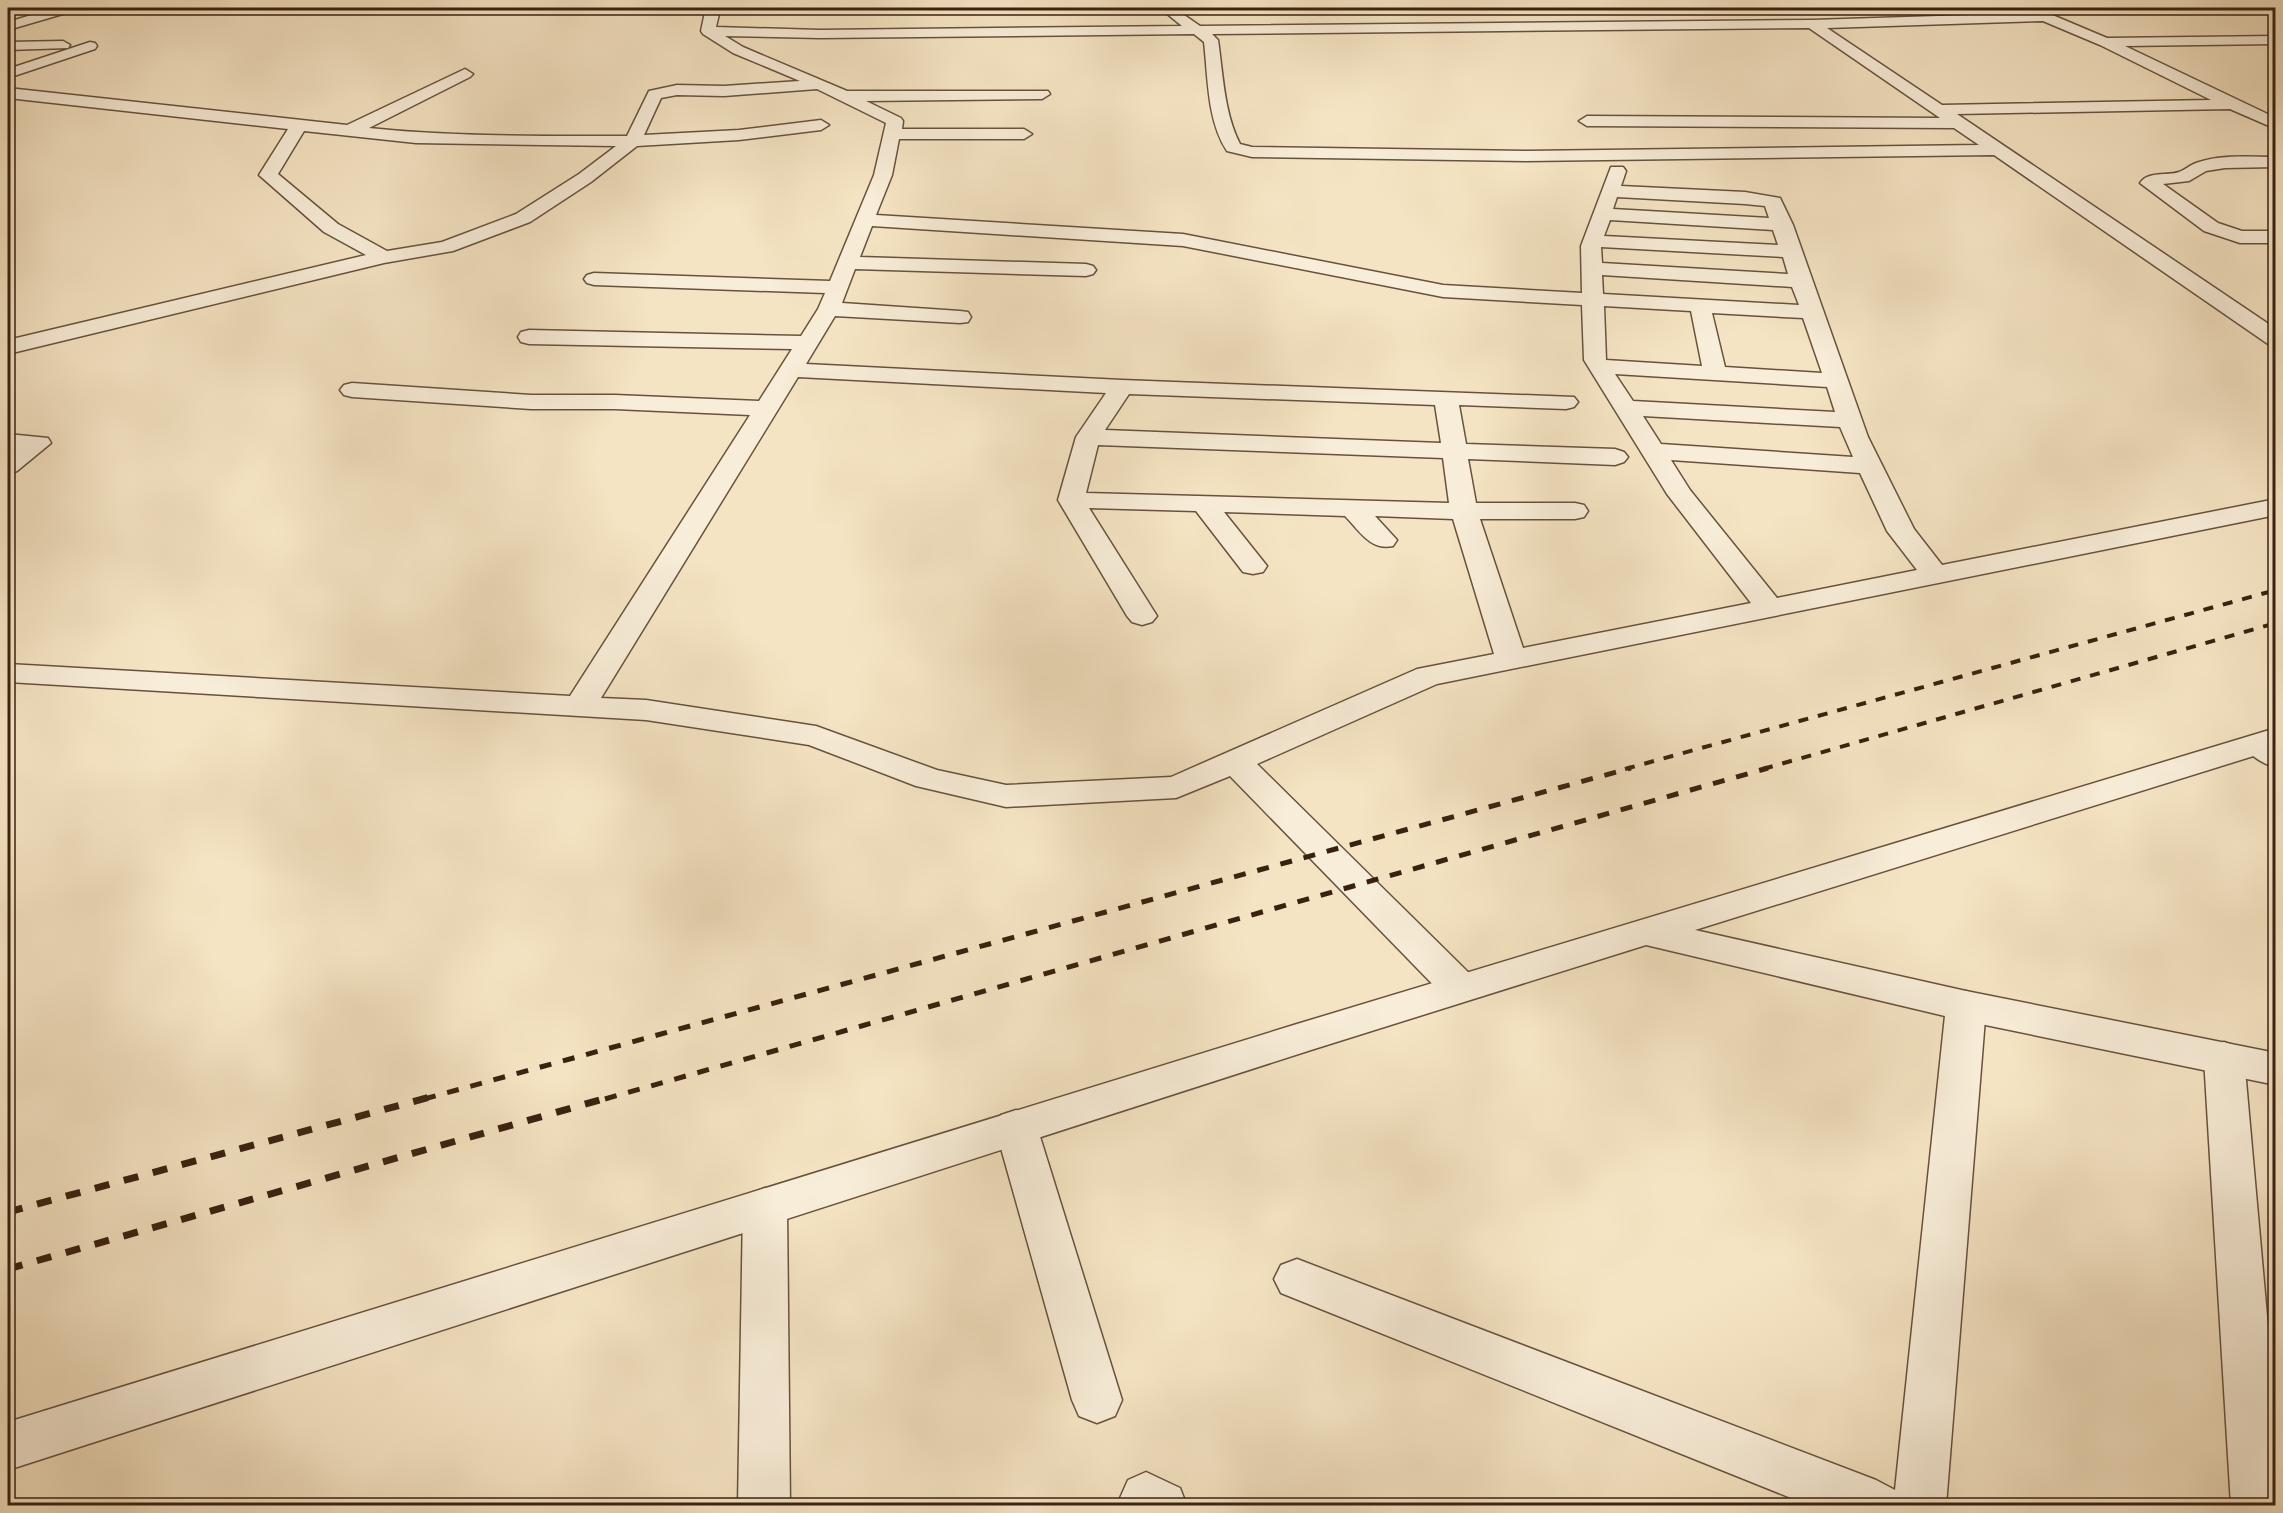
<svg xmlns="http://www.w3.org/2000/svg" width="2283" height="1513" font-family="Vollkorn,serif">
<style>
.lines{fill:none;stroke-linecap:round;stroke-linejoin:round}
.service-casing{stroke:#68523d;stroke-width:3}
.minor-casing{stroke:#68523d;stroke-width:3}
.tertiary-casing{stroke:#68523d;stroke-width:3}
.service{fill:#f8edd8;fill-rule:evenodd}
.minor{fill:#f8edd8;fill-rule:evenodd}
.tertiary{fill:#f8edd8;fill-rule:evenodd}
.rail-far2{stroke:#392110;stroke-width:4;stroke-dasharray:10 10;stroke-linecap:butt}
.rail-far1{stroke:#392110;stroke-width:5;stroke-dasharray:12 12;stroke-linecap:butt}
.rail{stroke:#392110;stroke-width:7;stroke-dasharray:15 15;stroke-linecap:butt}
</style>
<rect width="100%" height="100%" fill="#f5e4c3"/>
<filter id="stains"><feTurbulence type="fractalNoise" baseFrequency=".00333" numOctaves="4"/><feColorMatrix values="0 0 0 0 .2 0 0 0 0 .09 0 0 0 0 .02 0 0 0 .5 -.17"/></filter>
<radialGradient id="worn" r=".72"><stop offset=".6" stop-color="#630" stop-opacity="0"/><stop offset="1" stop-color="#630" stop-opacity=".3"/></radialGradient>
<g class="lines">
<g class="service-casing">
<path id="service" d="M2253,739L2260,741L2276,751V767C2264,765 2249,755 2243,745L2246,741Z"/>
</g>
<g class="minor-casing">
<path id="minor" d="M55,8H75L73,11L8,30V22Z
M709,8H724L719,14L716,27L820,30L1182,26L1160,8H1174L1200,26L1812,20L2036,13L2034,8H2046L2050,14L2107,38L2276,36V44L2125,46L2276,118V129L2230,109L1957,114L2276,329V346L2268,344L1994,155L1526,161L1252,157L1227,151C1207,121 1208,76 1204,42L1194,34L820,38L725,36L743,47L847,91H1048L1050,94L1042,99L866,101L901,118L903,121L902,129H1024L1032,134L1024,139H899L892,175L876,215L1183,234L1443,285L1582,293L1581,246L1611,167H1623L1626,171L1621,186L1745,192L1780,198L1793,225L1868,437L1914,529L1942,565L2276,499V515L1437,684L1257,764L1474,978L1480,988L1474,998L1460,1002L1446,998L1230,776L1176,798L1006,807L916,786L809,745L646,720L8,682V664L570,696L750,415L615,409H531L352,397L344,395L340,390L344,385L352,383L531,395H615L759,401L792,349L529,344L521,342L518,337L521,332L529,330L801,336L818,309L825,293L594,285L587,283L584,279L587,275L594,273L830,281L874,175L886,123L817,89L724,96L677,95L661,98L644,135L739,130L821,120L829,125L821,130L739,140L637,146L591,182L530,222L453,251L384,263L8,354V340L366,255L324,232L259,175L288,129L8,98V88L347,125L465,69L473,74L470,77L369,128C455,137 541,136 627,136L649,91L677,85L724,86L800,81L733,53L703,34L701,31L705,12ZM2043,21L2100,45L2211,100L1942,105L1827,28ZM1809,28L1940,118L1587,116L1579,121L1587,126L1954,128L1979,145L1526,151L1252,147L1240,144C1224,113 1223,74 1218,40L1212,34ZM304,131L416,143L616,146L579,174L516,214L442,242L387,251L338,224L278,174ZM1617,197L1745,204L1765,206L1769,218L1613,209ZM1610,220L1773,230L1778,245L1604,236ZM872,226L1183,246L1443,297L1582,305L1584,360L1667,494L1751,603L1523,648L1480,519H1575L1584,517L1588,511L1584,505L1575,503H1476L1468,459L1615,465L1624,462L1628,457L1624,452L1615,449L1466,444L1459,405L1566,409L1574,407L1578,402L1574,397L1122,380L806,364L835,316L960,323L968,322L971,317L968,312L960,311L842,303L855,269L1086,276L1093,274L1096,270L1093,266L1086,264L860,257ZM1601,247L1783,257L1788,274L1602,263ZM1602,275L1792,287L1799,305L1603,294ZM1604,306L1691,311L1702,366L1606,360ZM1712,313L1803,318L1822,373L1725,367ZM1615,374L1827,387L1835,412L1633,401ZM798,377L1106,393L1076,437L1058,500L1127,616L1132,622L1142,625L1152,622L1157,616L1089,508L1196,511L1243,572L1253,574L1263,572L1267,566L1224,512L1345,516C1359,530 1370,551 1393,546L1397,540L1375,516L1453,519L1494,654L1417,669L1171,777L1006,785L937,770L816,726L646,700L601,698ZM1129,394L1435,405L1441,443L1105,430ZM1643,416L1840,427L1853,457L1661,444ZM1098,445L1443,458L1449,503L1086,493ZM1671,460L1860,473L1887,531L1917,570L1777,598L1690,490Z
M63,41L70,45L68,48L8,50V42Z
M90,42L95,43L97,46L95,49L8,78V69Z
M2276,157V167L2225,168L2206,171L2189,181L2163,184L2218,223L2242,231H2276V243H2240L2204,231L2140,183C2148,171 2167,176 2179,172C2185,170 2190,165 2196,163C2220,154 2250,157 2276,157Z
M8,434L48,438L51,443L17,471L8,474V454L15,449L8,448Z
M1966,991L1980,996L1986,1006L1946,1506H1811L1281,1293L1274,1279L1281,1265L1297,1259L1876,1480L1895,1490L1946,1006L1952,996Z
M2224,1042L2238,1047L2244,1058L2276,1417V1506H2231L2204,1058L2210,1047Z
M1016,1110L1031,1115L1037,1127L1122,1400L1115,1416L1097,1423L1079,1416L1072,1400L995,1127L1001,1115Z
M765,1188L781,1194L787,1207L790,1506H738L743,1207L749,1194Z
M1146,1472L1180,1488L1187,1506H1123L1120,1498L1128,1480Z"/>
</g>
<g class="tertiary-casing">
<path id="tertiary" d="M2276,728V749L1695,930L1966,991L2276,1053V1085L1966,1021L1646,945L1311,1050L8,1470V1422L1297,1024Z"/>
</g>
<use href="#service" class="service"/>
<use href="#minor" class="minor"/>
<use href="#tertiary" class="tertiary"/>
<path class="rail-far2" d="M1625,769L2276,590
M1763,769L2276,623"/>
<path class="rail-far1" d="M424,1099L1631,768
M605,1099L1768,768"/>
<path class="rail" d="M8,1212L430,1097
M8,1269L610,1097"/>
</g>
<rect width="2283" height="1513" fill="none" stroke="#f5e4c3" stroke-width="30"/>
<rect x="9" y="9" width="2265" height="1495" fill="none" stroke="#392110" stroke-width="3"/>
<rect x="15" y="15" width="2253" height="1483" fill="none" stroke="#392110" stroke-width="1.5"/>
<rect width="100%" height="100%" filter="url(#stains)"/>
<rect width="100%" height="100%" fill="url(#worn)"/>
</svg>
